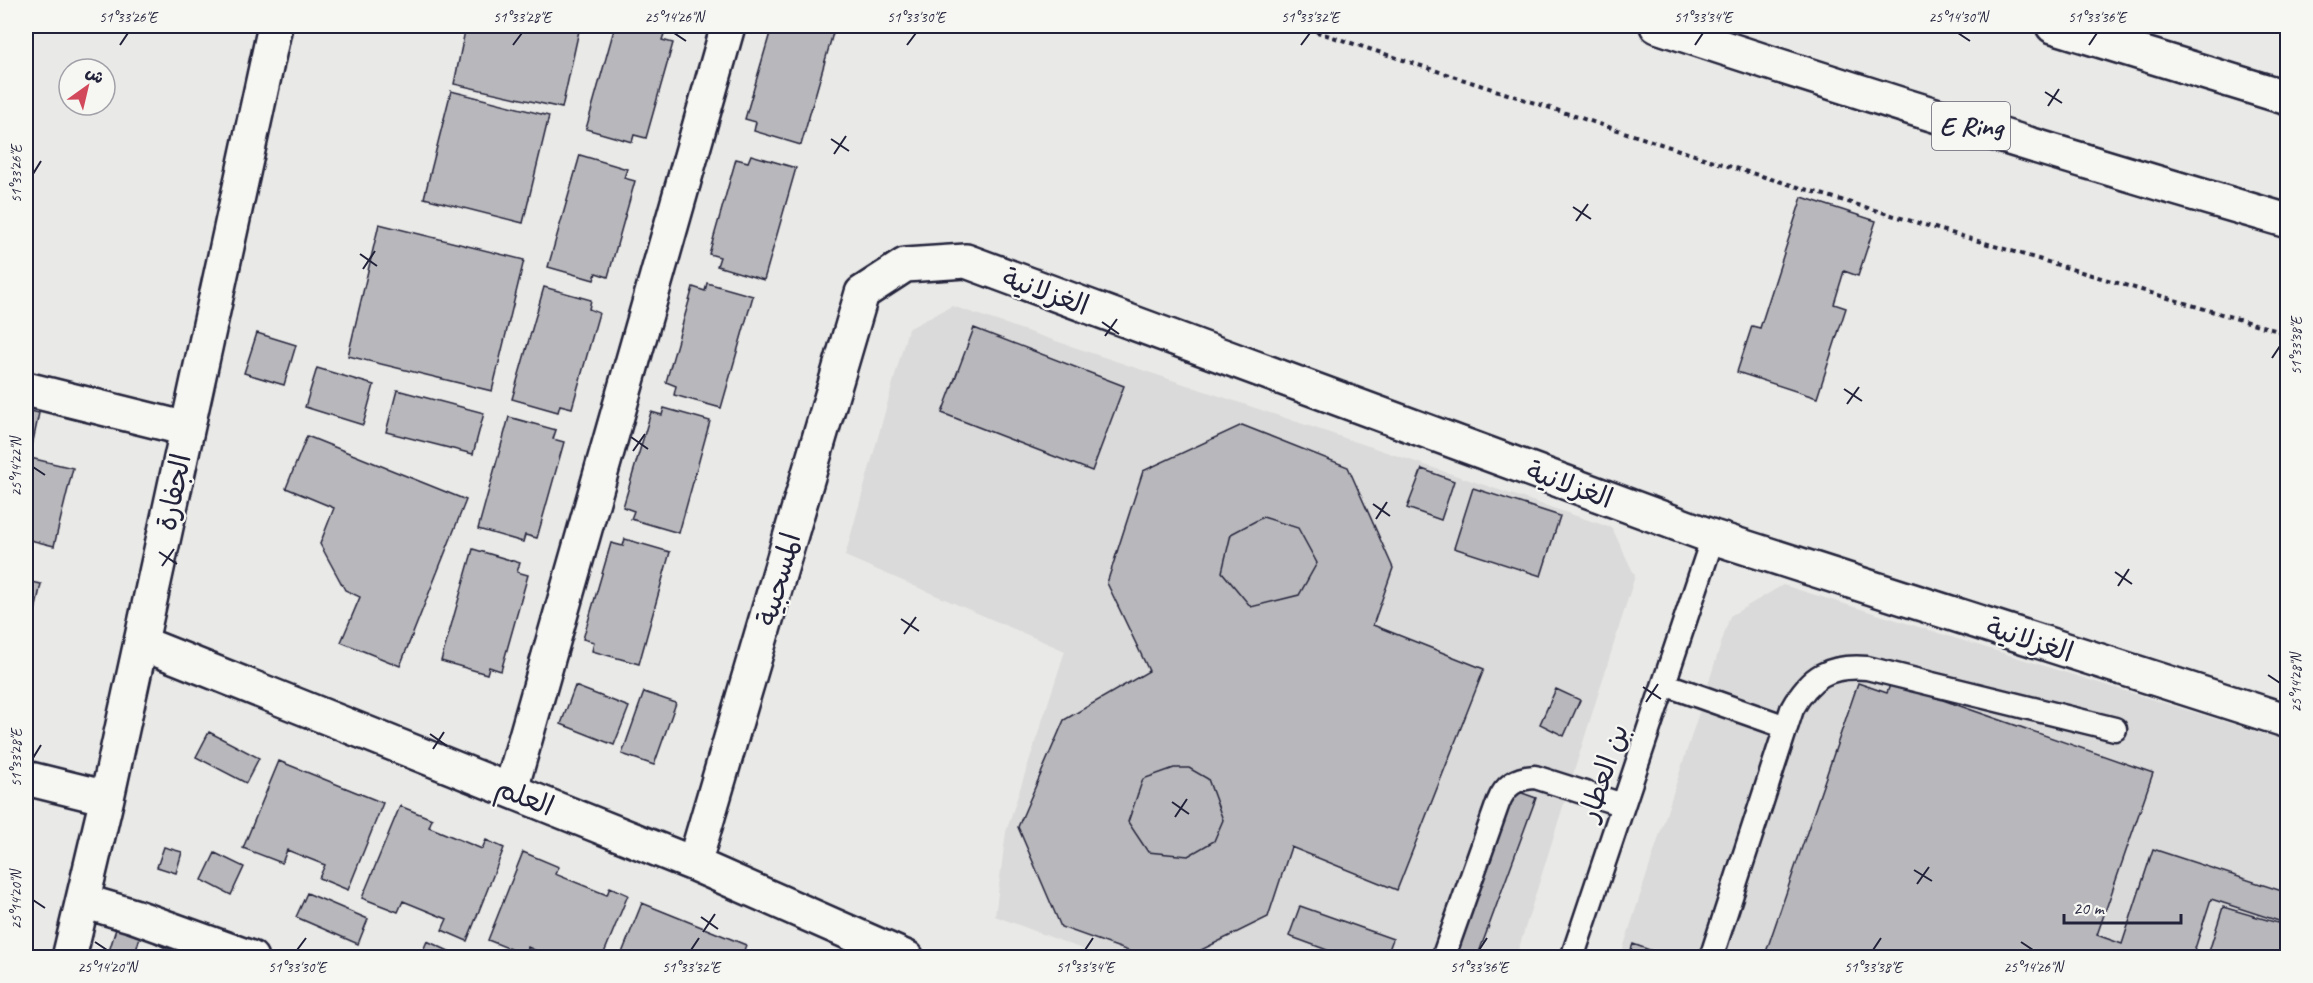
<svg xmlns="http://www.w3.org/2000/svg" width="2313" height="983" font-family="Caveat,'Playpen Sans Arabic',sans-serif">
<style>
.built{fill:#dadada}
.building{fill:#b8b8bc;stroke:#22223b;stroke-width:1.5}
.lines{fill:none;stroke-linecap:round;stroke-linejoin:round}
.service-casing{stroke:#22223b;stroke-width:27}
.minor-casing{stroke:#22223b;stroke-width:38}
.primary-casing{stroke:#22223b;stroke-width:38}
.path{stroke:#22223b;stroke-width:4;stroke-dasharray:4.5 4.5;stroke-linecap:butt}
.service{stroke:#f6f6f2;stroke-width:22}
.minor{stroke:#f6f6f2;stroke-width:33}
.primary{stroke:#f6f6f2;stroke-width:33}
.ticks{fill:none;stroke:#22223b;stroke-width:2}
.labels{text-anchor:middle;stroke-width:4.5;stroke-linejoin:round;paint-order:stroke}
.shield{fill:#f6f6f2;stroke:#626272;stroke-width:1.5}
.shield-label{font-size:27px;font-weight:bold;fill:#22223b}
.street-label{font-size:28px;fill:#22223b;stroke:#f6f6f2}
.neatline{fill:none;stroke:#22223b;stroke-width:2}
.ticks-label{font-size:15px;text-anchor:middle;fill:#22223b}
</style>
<rect width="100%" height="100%" fill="#e9e9e7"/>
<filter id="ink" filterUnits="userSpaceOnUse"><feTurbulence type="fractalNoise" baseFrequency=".0167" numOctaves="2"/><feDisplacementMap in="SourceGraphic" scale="12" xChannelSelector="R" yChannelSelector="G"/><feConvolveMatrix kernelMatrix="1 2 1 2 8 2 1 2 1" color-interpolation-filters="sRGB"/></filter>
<g filter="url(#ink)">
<path class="built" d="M952,306L1612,528L1635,576L1516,957L1106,958L995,916L1006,832L1065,651L845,556L908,329Z
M1783,585L2287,741V957L1620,958L1730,616Z"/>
<path class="building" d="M466,26H580L562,108L454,84Z
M615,26H647L665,31L662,40L673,43L646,138L634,135L632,142L586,129Z
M772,26H808L833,33L801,145L754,131L756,122L745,119Z
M451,91L549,116L523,223L424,198Z
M580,155L627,169L624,178L635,181L608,277L596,273L594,280L548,267Z
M751,155L796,168L764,280L717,266L720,257L709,254L736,159L748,162Z
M1802,197L1876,221L1858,276L1844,271L1834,304L1846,308L1817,398L1737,372L1752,326L1760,328Z
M379,224L524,260L492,391L348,356Z
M707,283L753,296L721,408L674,395L676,386L666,382L693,287L705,291Z
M544,287L591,300L589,309L599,313L572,408L560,405L558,412L512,399Z
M974,328L1124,386L1092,471L942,413Z
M257,333L296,345L284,385L244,373Z
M317,368L374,385L363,425L305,407Z
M397,390L484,413L473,454L386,432Z
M664,408L710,421L679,533L631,519L634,511L623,507L651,412L662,415Z
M26,410L39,413L32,446L26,444Z
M509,417L556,430L553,439L564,442L537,538L525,535L523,542L478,529Z
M1242,425L1348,467L1393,568L1373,625L1484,669L1397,890L1291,847L1268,917L1185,958H1148L1061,927L1018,827L1064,720L1149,671L1107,583L1143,471Z
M307,436L466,500L400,666L341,642L360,597L345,590L320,544L334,508L286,488Z
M26,457L73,468L54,546L26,539Z
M1422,469L1454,481L1441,520L1407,508Z
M1473,488L1560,516L1541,576L1454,548Z
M1263,517L1298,528L1317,563L1299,595L1251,607L1222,572L1231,534Z
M625,539L670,552L639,664L592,651L594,642L583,639L611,543L623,546Z
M473,549L520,563L517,572L528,575L501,671L489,667L487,674L441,661Z
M26,581L41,584L26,652Z
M1891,682L2153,773L2097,935L2122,944L2153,849L2288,893V924L2211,899L2192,958H1764L1858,683L1887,693Z
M575,686L629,707L614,745L561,724Z
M1556,689L1580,700L1564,736L1540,724Z
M644,692L676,703L654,765L622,754Z
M209,732L259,758L246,783L196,757Z
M279,761L383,803L348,890L319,878L325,865L287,850L282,863L243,848Z
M1174,768H1189L1208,779L1223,820L1214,841L1188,856L1148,852L1128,822L1143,779Z
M1511,789L1536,798L1477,958H1448Z
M400,806L432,819L429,827L482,849L486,840L504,848L467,941L442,930L447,919L403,901L398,912L362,898Z
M164,847L182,852L176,873L157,867Z
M523,852L559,867L555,874L607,895L610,887L628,895L602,958H552L528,947L525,955L488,940Z
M215,853L244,867L231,895L202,880Z
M307,893L368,919L358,944L296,917Z
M642,903L746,945L741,958H620Z
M1300,906L1393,939L1386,958H1349L1289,936Z
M2223,907L2288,926V958H2207Z
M119,919L143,926L134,958H107Z
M163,926L187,938L179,955L155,943Z
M427,941L464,958H420Z
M1633,944L1666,956L1665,958H1628Z"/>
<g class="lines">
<g class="service-casing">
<path id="service" d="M1664,684L1786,727
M1443,958L1498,803C1505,785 1516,778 1535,777L1623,805
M1572,958L1713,537
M1711,958L1792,709C1810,676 1829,665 1867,668L2115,729"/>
</g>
<g class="minor-casing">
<path id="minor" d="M26,389L187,429
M141,643L694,864L907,958
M26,778L107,798
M511,789L728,26
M694,864L862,293L905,265L966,261L1713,537L2288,721
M83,901L134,916L251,958
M69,958L107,798L275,26"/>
</g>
<g class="primary-casing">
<path id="primary" d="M1657,26C1866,95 2076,160 2288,221
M2053,26L2288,98"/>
</g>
<path class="path" d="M1299,26L1728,166L2288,334"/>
<use href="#service" class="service"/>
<use href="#minor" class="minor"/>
<use href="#primary" class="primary"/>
</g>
</g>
<path class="ticks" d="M674,33L686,41M1958,33L1970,41M120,45L128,33M513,45L522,33M907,45L916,33M1301,45L1310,33M1695,45L1703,33M2089,45L2097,33M2045,92L2062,103M2048,106L2059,89M831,139L849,151M834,154L846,136M33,174L41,161M1573,207L1591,219M1576,221L1588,204M360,254L377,266M363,269L375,251M1102,322L1119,334M1105,336L1117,319M2272,358L2280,346M1844,389L1862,401M1847,404L1859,387M631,437L648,449M633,451L645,434M33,467L45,475M1373,504L1390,516M1376,519L1387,502M159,552L177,564M162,566L174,549M2115,572L2132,584M2118,586L2129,569M901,619L919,631M904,634L916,617M2268,675L2280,683M1643,687L1661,699M1646,702L1658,684M430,734L447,746M433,749L444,732M33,758L41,745M1172,802L1189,814M1175,817L1187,799M1914,870L1932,881M1917,884L1929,867M33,900L45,908M701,917L718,929M703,932L715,914M95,942L107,950M2021,942L2033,950M297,950L306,938M691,950L699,938M1085,950L1093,938M1479,950L1487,938M1873,950L1881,938"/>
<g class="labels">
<rect class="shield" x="1932" y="102" width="78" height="48" rx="4.5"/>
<g class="shield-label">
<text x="1971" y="135">E Ring</text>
</g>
<g class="street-label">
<text transform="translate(1046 291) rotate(20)" y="10">الغزلانية</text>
<text transform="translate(1570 484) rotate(20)" y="10">الغزلانية</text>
<text transform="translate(173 492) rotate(-78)" y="10">الجفارة</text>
<text transform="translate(778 579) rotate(-74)" y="10">المسحبية</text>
<text transform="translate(2030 639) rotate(18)" y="10">الغزلانية</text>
<text transform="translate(1603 772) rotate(-71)" y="10">بن العطار</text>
<text transform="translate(525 796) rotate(22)" y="10">العلم</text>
</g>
</g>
<rect width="2313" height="983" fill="none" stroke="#f6f6f2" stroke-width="66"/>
<g transform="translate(87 87) rotate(34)"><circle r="28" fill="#f6f6f2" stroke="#a1a1a9" stroke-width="1.5"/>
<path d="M0-4.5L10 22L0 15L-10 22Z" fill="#d1495b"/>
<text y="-9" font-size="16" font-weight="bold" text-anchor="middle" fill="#22223b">ش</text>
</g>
<path d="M2064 914v9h117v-9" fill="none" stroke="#22223b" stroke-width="3"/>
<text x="2073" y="914" font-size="18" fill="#22223b" stroke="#f6f6f2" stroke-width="4.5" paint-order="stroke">20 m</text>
<rect x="33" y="33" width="2247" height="917" class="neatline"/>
<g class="ticks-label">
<text x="128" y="22">51°33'26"E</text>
<text x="522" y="22">51°33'28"E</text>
<text x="674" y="22">25°14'26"N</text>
<text x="916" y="22">51°33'30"E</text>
<text x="1310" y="22">51°33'32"E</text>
<text x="1703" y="22">51°33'34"E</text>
<text x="1958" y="22">25°14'30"N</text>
<text x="2097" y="22">51°33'36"E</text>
<text transform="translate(16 174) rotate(-90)" y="5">51°33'26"E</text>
<text transform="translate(2296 346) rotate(-90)" y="5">51°33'38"E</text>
<text transform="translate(16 467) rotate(-90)" y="5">25°14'22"N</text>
<text transform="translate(2296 683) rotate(-90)" y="5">25°14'28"N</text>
<text transform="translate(16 758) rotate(-90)" y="5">51°33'28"E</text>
<text transform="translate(16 900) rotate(-90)" y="5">25°14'20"N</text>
<text x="107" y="972">25°14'20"N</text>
<text x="297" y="972">51°33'30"E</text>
<text x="691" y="972">51°33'32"E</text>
<text x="1085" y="972">51°33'34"E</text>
<text x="1479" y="972">51°33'36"E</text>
<text x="1873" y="972">51°33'38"E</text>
<text x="2033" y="972">25°14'26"N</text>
</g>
</svg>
